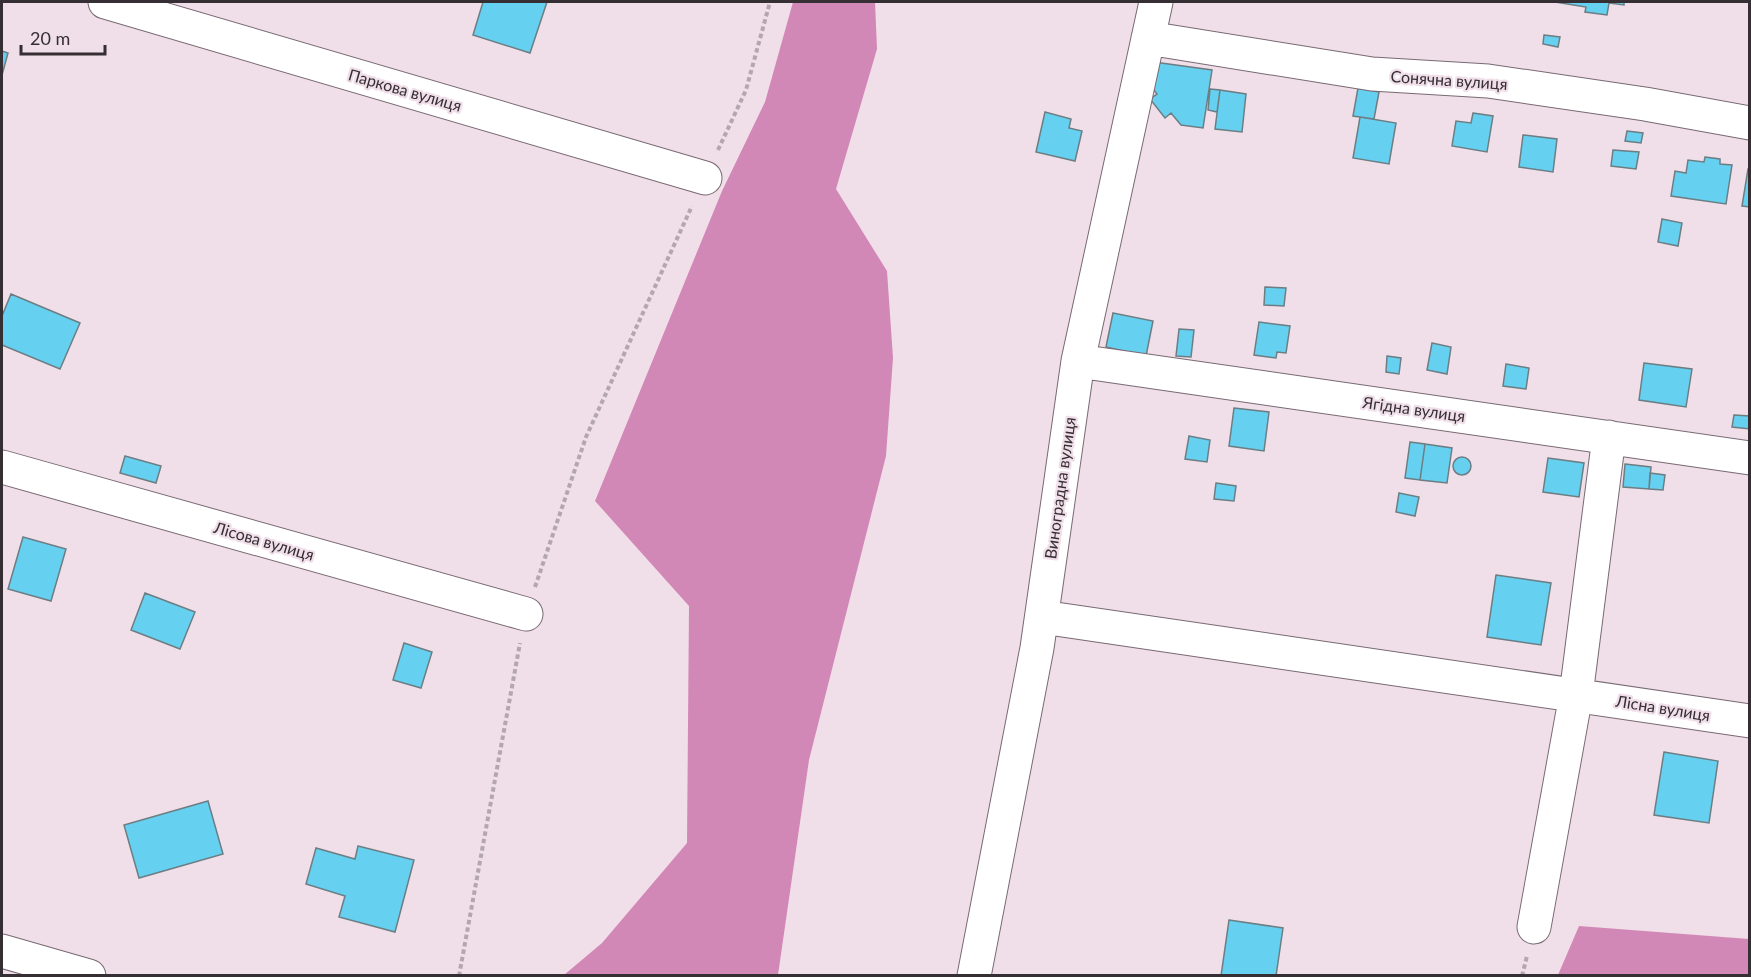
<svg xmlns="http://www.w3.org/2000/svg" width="1751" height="977" font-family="Lato,sans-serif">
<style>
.forest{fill:#d288b6}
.building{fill:#65d0ef;stroke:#6c7e84;stroke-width:1.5}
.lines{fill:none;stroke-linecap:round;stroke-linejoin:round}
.minor-casing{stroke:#786972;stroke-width:35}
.path{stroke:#b4a6ae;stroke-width:4;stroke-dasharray:4.5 3;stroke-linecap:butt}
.minor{stroke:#fff;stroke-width:33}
.labels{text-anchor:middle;stroke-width:4.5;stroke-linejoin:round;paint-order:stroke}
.street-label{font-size:16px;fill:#352e32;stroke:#f0dfe9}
</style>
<rect width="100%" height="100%" fill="#f0dfe9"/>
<path class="forest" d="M793,2H875L877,49L836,189L887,271L893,358L886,456L809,760L778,975H564L602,943L687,843L689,606L595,501L722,191L765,102Z
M1579,926L1749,939V975H1558Z"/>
<path class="building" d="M483,2H547L530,53L473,35Z
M1555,2H1624V5L1609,3L1607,15L1585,12L1586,7Z
M1544,35L1560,37L1558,47L1543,44Z
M2,51L8,53L2,75Z
M1154,62L1212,70L1203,128L1181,125L1171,113L1165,118L1150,99L1157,94L1150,85Z
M1358,88L1379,92L1374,119L1353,116Z
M1210,89L1220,90L1217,112L1208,110Z
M1220,90L1246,94L1242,132L1215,129Z
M1045,112L1071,119L1069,128L1082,131L1075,161L1036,152Z
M1473,113L1493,116L1487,152L1452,146L1456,121L1471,123Z
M1360,117L1396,123L1389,164L1353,158Z
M1627,131L1643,133L1641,143L1625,141Z
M1523,135L1557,139L1553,172L1519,167Z
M1613,150L1639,152L1636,169L1611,166Z
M1705,157L1720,159V164L1732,165L1726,204L1671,196L1675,171L1686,173L1688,160L1704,162Z
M1748,169H1750V207L1742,206Z
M1662,219L1682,223L1678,246L1658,242Z
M1265,287L1286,288L1284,306L1264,305Z
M11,294L80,323L60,369L2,345V316Z
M1113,313L1153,321L1146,356L1106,347Z
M1259,322L1290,326L1286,353L1277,352L1276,358L1254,355Z
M1179,329L1194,330L1191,357L1176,356Z
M1432,343L1451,347L1447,374L1427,370Z
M1387,356L1401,358L1399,374L1386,372Z
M1644,363L1692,369L1686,407L1639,400Z
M1506,364L1529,368L1526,389L1503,386Z
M1234,408L1269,412L1264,451L1229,446Z
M1734,415L1750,416V429L1732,427Z
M1189,436L1210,440L1207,462L1185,459Z
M1410,442L1425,444L1420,480L1405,478Z
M1425,444L1452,448L1447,483L1420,480Z
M125,456L161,466L156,483L120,473Z
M1453 466a9 9 0 1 1 18 0a9 9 0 1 1-18 0Z
M1548,458L1584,463L1579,497L1543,492Z
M1625,464L1651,467L1649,489L1623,487Z
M1650,473L1665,475L1663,490L1649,489Z
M1216,483L1236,486L1234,501L1214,499Z
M1399,493L1419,497L1415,516L1396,512Z
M23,537L66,549L51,601L8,589Z
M1496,575L1551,583L1541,645L1487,637Z
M145,593L195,612L180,649L131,630Z
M404,643L432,652L421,688L393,680Z
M1664,752L1718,761L1709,823L1654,815Z
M208,801L223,854L139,878L124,825Z
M358,846L414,860L395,932L339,917L345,896L306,884L316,848L355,859Z
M1229,920L1283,928L1276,976H1221Z"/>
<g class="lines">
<g class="minor-casing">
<path id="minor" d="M105,2L705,178
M1148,38L1372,74L1488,81L1645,104L1750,123
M1078,361L1750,458
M2,467L526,614
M1042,617L1750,721
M1534,927L1576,695L1609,437
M2,951L89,976
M974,976L1037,648L1078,361L1156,2"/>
</g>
<path class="path" d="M718,150L746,90L770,2
M535,587L586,437L692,206
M459,976L520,643
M1522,976L1527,956"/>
<use href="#minor" class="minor"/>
</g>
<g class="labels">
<g class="street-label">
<text transform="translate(1449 80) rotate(4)" y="6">Сонячна вулиця</text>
<text transform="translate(405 90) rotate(16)" y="6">Паркова вулиця</text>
<text transform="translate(1414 409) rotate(8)" y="6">Ягідна вулиця</text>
<text transform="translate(1060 488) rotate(-82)" y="6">Виноградна вулиця</text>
<text transform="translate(264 541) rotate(16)" y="6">Лісова вулиця</text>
<text transform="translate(1663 708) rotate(9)" y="6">Лісна вулиця</text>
</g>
</g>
<rect width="1751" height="977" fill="none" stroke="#352e32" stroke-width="6"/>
<path d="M21 45v9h84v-9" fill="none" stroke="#352e32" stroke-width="3"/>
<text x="30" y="45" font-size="18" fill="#352e32" stroke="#f0dfe9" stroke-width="4.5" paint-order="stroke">20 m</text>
</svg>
